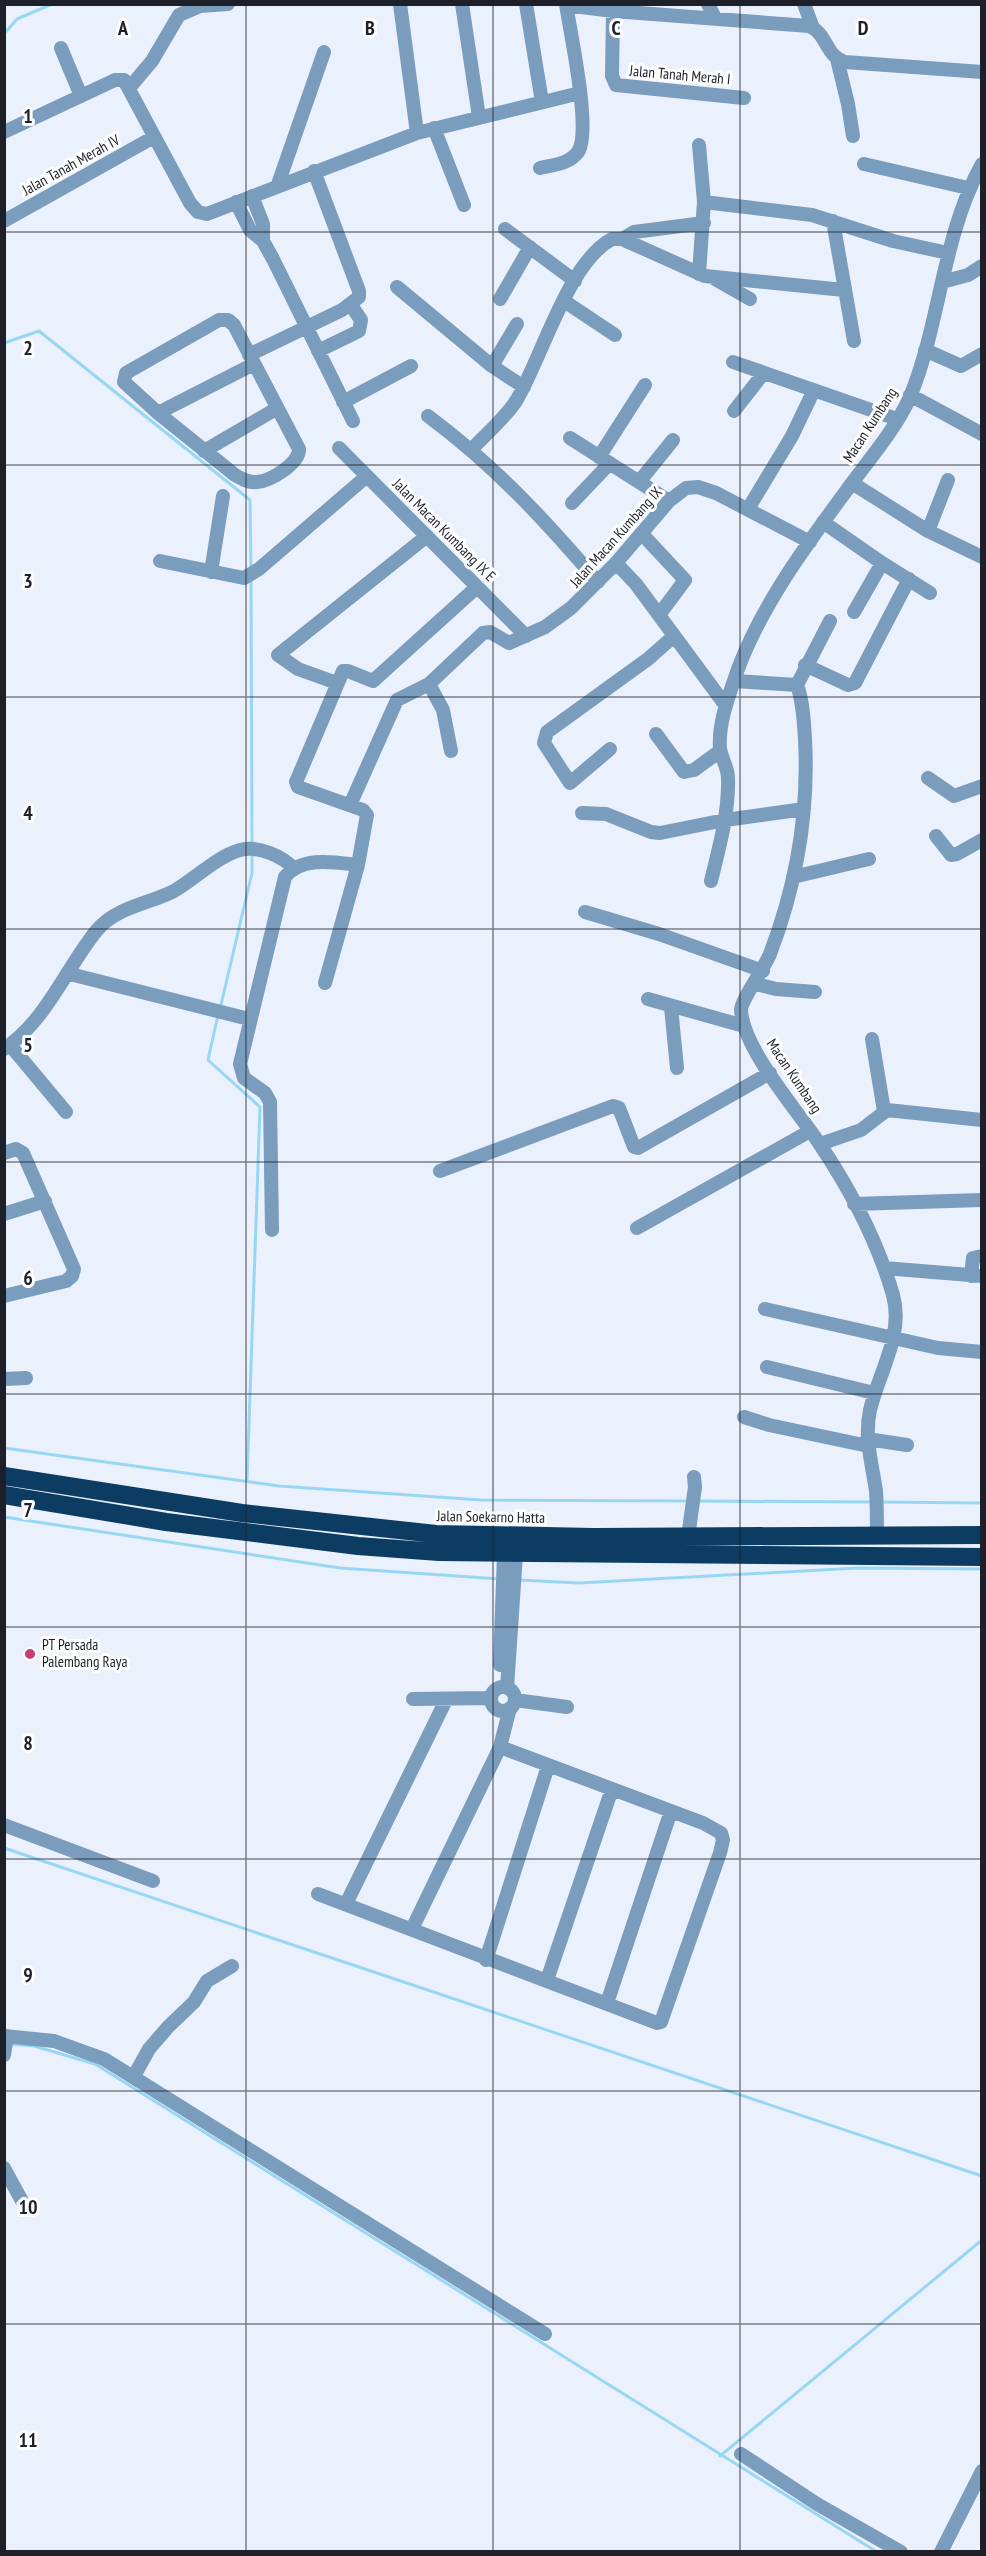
<svg xmlns="http://www.w3.org/2000/svg" width="986" height="2556" font-family="'PT Sans Narrow',sans-serif">
<style>
.lines{fill:none;stroke-linecap:round;stroke-linejoin:round}
.stream{stroke:#98d7f4;stroke-width:3}
.minor{stroke:#7a9cbd;stroke-width:14}
.highway{stroke:#0c3c61;stroke-width:18}
.grid{fill:none;stroke:#1d2028;stroke-width:1.5;stroke-opacity:0.55}
.poi-dot{fill:#c83c71;stroke:#fefefe;stroke-width:2}
.labels{text-anchor:middle;stroke-width:6;stroke-linejoin:round;paint-order:stroke}
.street-label{font-size:15px;fill:#1d2028;stroke:#fefefe}
.poi-label{font-size:15px;fill:#1d2028;stroke:#fefefe;text-anchor:start}
.grid-label{font-size:20px;text-anchor:middle;font-weight:bold;fill:#1d2028;stroke:#fefefe;stroke-width:6;stroke-linejoin:round;paint-order:stroke}
</style>
<rect width="100%" height="100%" fill="#ebf0fd"/>
<g class="lines">
<path class="stream" d="M4,34L17,19L52,4
M4,343L39,331L250,500L251,569
M251,578L252,845
M220,1009L252,873V854
M218,1015L208,1060L260,1107L247,1481
M4,1448L279,1486L481,1500L690,1501
M696,1501L873,1502
M879,1502L982,1503
M4,1517L340,1568L500,1579
M519,1580L579,1583L858,1568L982,1569
M4,1848L982,2176
M9,2044L34,2046L95,2064L877,2552
M720,2456L982,2240"/>
<path class="minor" d="M400,4L417,133
M462,4L479,117
M526,4L542,102
M708,4L715,18
M804,4L813,28
M566,5L613,11L809,26C827,33 826,57 845,62L982,72
M613,11L612,76L616,85L744,98
M61,48L81,96
M837,59L848,104L853,136
M130,87L152,61L179,15L200,6L228,4
M434,128L464,205
M4,132L115,80H124L190,203L198,212L207,214L417,133L580,93
M699,145L704,202L699,274
M864,164L968,188
M540,168C554,165 569,164 578,152C592,131 570,32 566,4
M277,187L324,52
M252,196L263,224V241
M236,202L250,230L263,241L273,259L353,421
M704,202L812,215L893,241L948,253
M4,221L154,137
M833,221L854,341
M505,229L575,281
M622,239L634,232L704,223
M715,279L750,299
M942,282L968,275L982,266
M397,287L492,366L524,387
M500,299L530,247
M564,301L615,335
M219,320H228L234,325L299,449C300,463 271,481 257,482C249,483 242,479 235,475L158,413L124,382L126,373Z
M925,350L961,366L982,354
M318,351L359,331L361,320L351,305
M249,355L342,310L359,297V291L314,171
M733,362L897,419
M492,366L517,324
M910,395L982,434
M343,402L411,366
M734,411L763,374
M158,413L254,364
M428,416C495,466 544,519 598,582
M570,438L669,501
M339,448L526,636
M472,449C487,433 504,419 516,401C542,358 568,262 612,239H622L705,276L844,290
M204,451L276,409
M599,457L645,385
M639,482L673,440
M852,483L928,531L982,557
M572,503L610,463
M748,509L792,436L813,392
M823,522L882,563L854,612
M928,531L948,480
M642,534L685,580L659,615
M160,561L244,578L259,569L367,476
M616,563L636,584L726,706
M882,563L930,593
M211,572L223,496
M805,665L848,685L855,683L909,579
M735,681L797,685C803,701 804,722 805,739C809,813 796,886 770,954C764,969 741,1000 741,1010C743,1049 797,1110 819,1143C850,1189 878,1243 893,1295C904,1335 879,1372 870,1410C864,1438 872,1463 876,1491C877,1506 877,1522 877,1537
M337,683L298,669L278,655L427,536
M429,684L443,710L451,751
M797,685L830,621
M656,734L684,772L694,770L720,751
M610,749L570,783L544,743L547,732L648,659L674,636
M928,778L954,796L982,786
M350,805L397,700L429,684L483,633L490,632L509,643L545,627L571,608L616,563L669,501L686,488L698,487L716,493L810,542
M582,813L606,814L651,832L660,833L725,820L804,809
M936,836L951,855L957,854L982,840
M793,877L869,859
M711,881C719,848 729,813 728,778C728,767 721,758 720,748C718,722 730,693 738,669C763,602 810,540 852,483C872,456 896,428 910,397C941,321 942,236 982,164
M585,912L659,934L763,971
M70,974L249,1019
M325,983L358,865L367,815L363,810L298,787L296,782L343,671H348L373,681L477,587
M756,984L776,989L815,992
M648,999L744,1026
M671,1007L677,1068
M872,1039L884,1111
M10,1045L66,1112
M4,1049C47,1020 66,968 97,930C116,907 149,904 174,891C195,879 216,857 240,850C257,845 283,856 294,869
M820,1144L861,1130L887,1110L982,1120
M4,1153L16,1149L23,1153L74,1269L72,1276L66,1281L4,1296
M440,1171L613,1106L619,1108L634,1147L638,1148L770,1073
M854,1204L982,1200
M4,1214L45,1201
M637,1228L810,1131
M272,1230L270,1102L265,1093L244,1078L240,1064L285,877C301,856 334,862 358,865
M884,1268L982,1276
M971,1276L973,1258L982,1256
M765,1309L938,1348L982,1352
M767,1367L874,1393
M4,1379L26,1378
M744,1417L769,1425L868,1446
M867,1439L907,1445
M688,1537L695,1487L694,1477
M500,1665L504,1554
M491 1699a12 12 0 1 1 24 0a12 12 0 1 1-24 0Z
M507,1688L516,1554
M413,1699L491,1698
M515,1700L567,1707
M4,1825L153,1881
M318,1894L657,2023L661,2022L720,1853L723,1840L721,1833L703,1823L500,1747
M346,1904L446,1700
M412,1929L500,1747L510,1708
M486,1960L548,1766
M547,1980L612,1789
M607,2003L671,1811
M4,2036L54,2041L104,2059L545,2334
M4,2055L7,2036
M134,2076L149,2049L168,2027L194,2002L207,1981L232,1966
M4,2168L22,2201
M741,2454L817,2504L901,2552
M941,2552L982,2471"/>
<path class="highway" d="M4,1476L242,1513L436,1534L594,1537L982,1535
M4,1495L166,1522L358,1546L439,1552L982,1557"/>
</g>
<path class="grid" d="M246,4V2552M493,4V2552M740,4V2552M4,232H982M4,465H982M4,697H982M4,929H982M4,1162H982M4,1394H982M4,1627H982M4,1859H982M4,2091H982M4,2324H982"/>
<circle class="poi-dot" cx="30" cy="1654" r="6"/>
<g class="labels">
<g class="street-label">
<text transform="translate(680 75) rotate(5)" y="5">Jalan Tanah Merah I</text>
<text transform="translate(71 165) rotate(-29)" y="5">Jalan Tanah Merah IV</text>
<text transform="translate(870 425) rotate(-57)" y="5">Macan Kumbang</text>
<text transform="translate(444 530) rotate(45)" y="5">Jalan Macan Kumbang IX E</text>
<text transform="translate(616 537) rotate(-48)" y="5">Jalan Macan Kumbang IX</text>
<text transform="translate(794 1076) rotate(56)" y="5">Macan Kumbang</text>
<text transform="translate(491 1517) rotate(1)" y="5">Jalan Soekarno Hatta</text>
</g>
<g class="poi-label">
<text x="42" y="1650">PT Persada<tspan x="42" dy="17">Palembang Raya</tspan></text>
</g>
</g>
<g class="grid-label">
<text x="123" y="35">A</text>
<text x="370" y="35">B</text>
<text x="616" y="35">C</text>
<text x="863" y="35">D</text>
<text x="28" y="123">1</text>
<text x="28" y="355">2</text>
<text x="28" y="588">3</text>
<text x="28" y="820">4</text>
<text x="28" y="1052">5</text>
<text x="28" y="1285">6</text>
<text x="28" y="1517">7</text>
<text x="28" y="1750">8</text>
<text x="28" y="1982">9</text>
<text x="28" y="2214">10</text>
<text x="28" y="2447">11</text>
</g>
<rect width="986" height="2556" fill="none" stroke="#1d2028" stroke-width="12"/>
</svg>
